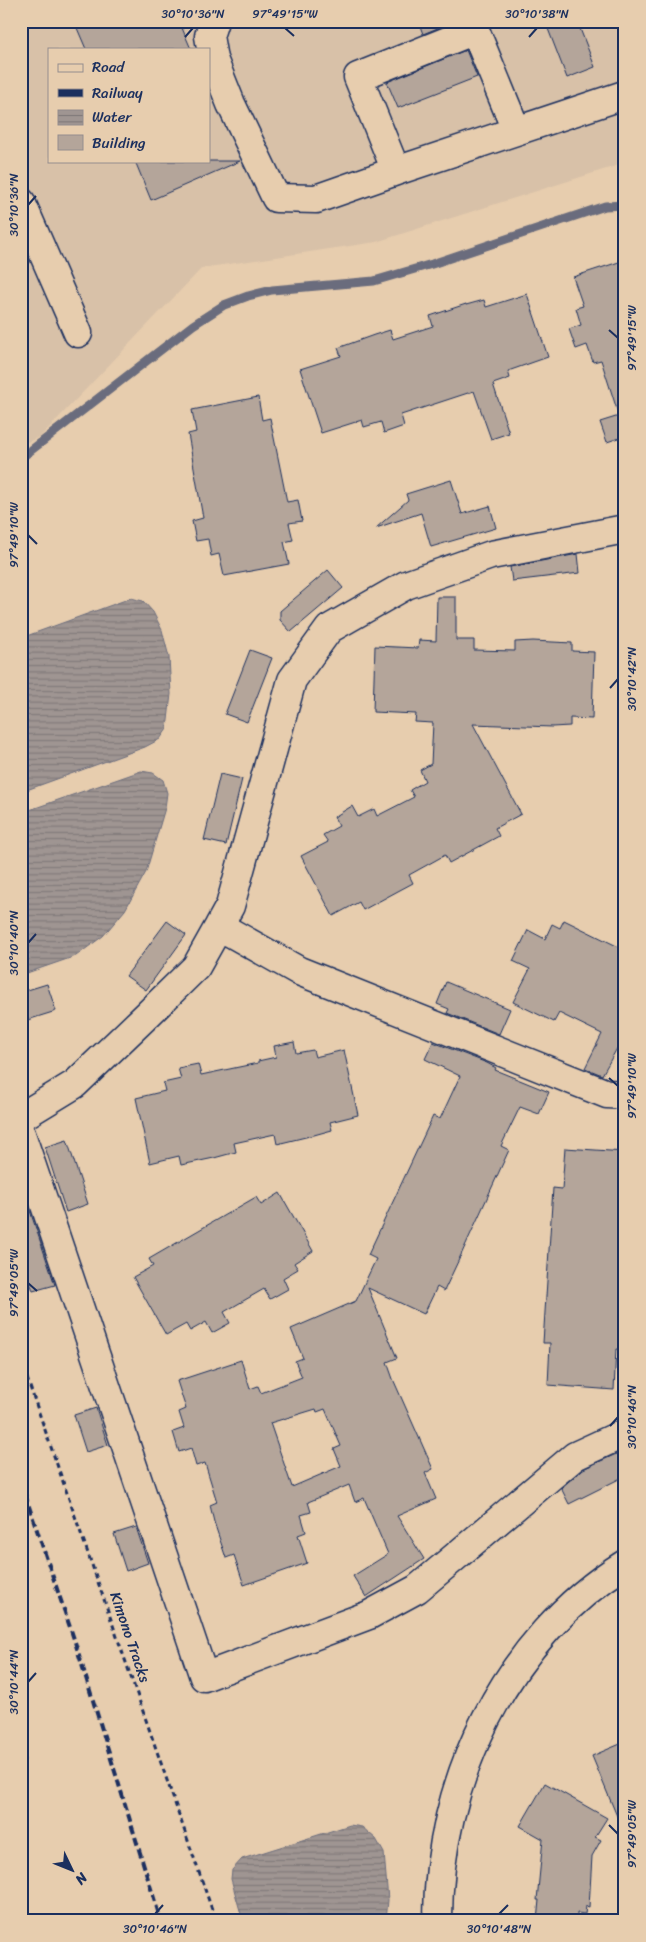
<svg xmlns="http://www.w3.org/2000/svg" width="646" height="1942" font-family="Sriracha,sans-serif">
<style>
.built{fill:#d8c1a8;fill-rule:evenodd}
.water{fill:url(#water-rules);stroke:#6a6c7d}
.lines{fill:none;stroke-linecap:round;stroke-linejoin:round}
.stream{stroke:#6a6c7d;stroke-width:9}
.building{fill:#b4a59a;stroke:#1b2f5e;fill-rule:evenodd}
.minor-casing{stroke:#1b2f5e;stroke-width:31}
.path{stroke:#1b2f5e;stroke-width:3;stroke-dasharray:5 4;stroke-linecap:butt}
.minor{stroke:#e7cdae;stroke-width:28}
.rail{stroke:#1b2f5e;stroke-width:4;stroke-dasharray:8 4;stroke-linecap:butt}
.ticks{fill:none;stroke:#1b2f5e;stroke-width:2}
.labels{text-anchor:middle;stroke-width:5;stroke-linejoin:round;paint-order:stroke}
.street-label{font-size:15px;fill:#1b2f5e;stroke:#e7cdae}
.neatline{fill:none;stroke:#1b2f5e;stroke-width:2}
.ticks-label{font-size:12px;text-anchor:middle;fill:#1b2f5e}
</style>
<defs>
<pattern id="water-rules" width="6" height="5" patternUnits="userSpaceOnUse" patternTransform="scale(1.25)"><rect width="6" height="5" fill="#9f9592"/><path d="M0 2.5h6" fill="none" stroke="#817a7a"/></pattern>
</defs>
<rect width="100%" height="100%" fill="#e7cdae"/>
<filter id="ink" filterUnits="userSpaceOnUse"><feTurbulence type="fractalNoise" baseFrequency=".02" numOctaves="2"/><feDisplacementMap in="SourceGraphic" scale="10" xChannelSelector="R" yChannelSelector="G"/><feConvolveMatrix kernelMatrix="1 2 1 2 8 2 1 2 1" color-interpolation-filters="sRGB"/></filter>
<g filter="url(#ink)">
<path class="built" d="M21,21H625V163L376,242L202,268L41,436L21,445ZM49,49H209V161H49Z"/>
<path class="water" d="M131,598L143,601L153,612L162,630L169,657L171,694L167,729L160,739L145,747L21,792V638Z
M141,771L153,773L163,780L167,793L165,808L146,872L125,910L103,936L76,956L21,975V813Z
M350,1825L362,1827L376,1839L384,1853L388,1900L386,1921H243L231,1879L232,1870L242,1859Z"/>
<g class="lines">
<path class="stream" d="M21,458L193,325L224,305L248,296L272,290L374,281L432,264L605,206L625,205
M21,1745V1759"/>
</g>
<path class="building" d="M74,21H179L191,49H86Z
M418,21H455L423,34Z
M545,21H577L595,67L567,78Z
M466,50L477,77L398,108L387,82Z
M135,161H240L151,200Z
M625,260V436L607,442L600,422L619,416L601,360L593,362L587,345L576,349L569,329L581,325L576,308L583,306L573,277Z
M527,294L548,357L508,371L510,378L493,384L509,433L491,439L474,391L401,415L404,426L384,433L381,422L364,427L362,420L321,433L300,369L341,356L338,348L374,335L390,330L393,339L433,326L430,316L466,304V305L484,300L486,307Z
M258,397L262,420L270,418L287,502L298,500L302,521L289,523L293,540L284,542L289,564L224,576L219,554L211,556L208,539L196,541L192,521L203,518L188,434L196,432L192,410Z
M451,480L462,514L490,506L496,528L431,547L421,513L376,528L408,500L406,494Z
M578,554L580,573L512,581L510,567Z
M328,570L343,588L291,632L280,620V611Z
M437,597H456V640H474V650L515,651V642L533,641L572,643V651L594,652L592,719L570,718V726L552,727L473,724L521,814L495,828L499,836L449,863L445,855L409,875L413,883L398,891L363,910L359,902L333,916L301,856L328,842L323,835L339,826L334,817L352,806L358,817L374,809L377,816L414,797L410,790L425,781L420,770L431,764L433,723L415,722L416,714L373,712L375,646L418,648L419,640L436,641Z
M250,650L272,658L247,722L225,714Z
M220,774L242,779L226,845L204,840Z
M564,920L625,950V1045L620,1043L602,1075L585,1068L602,1034L559,1013L554,1022L513,1002L530,969L513,961L528,930L545,939L552,924L560,928Z
M167,921L186,935L146,990L126,976Z
M446,982L510,1009L499,1034L447,1013L449,1009L437,1004Z
M47,984L56,1011L21,1022V992Z
M294,1042L296,1053L313,1050L315,1057L344,1050L358,1115L330,1122L332,1130L314,1135L277,1144L275,1134L234,1143L236,1152L214,1158L181,1165L179,1156L150,1163L136,1098L165,1091L163,1083L181,1079L178,1068L198,1064L201,1075L258,1063V1061L276,1057L274,1046Z
M433,1042L487,1063L496,1068L495,1070L549,1092L539,1114L520,1107L501,1146L509,1150L461,1255L444,1291L437,1287L424,1314L368,1288L397,1358L387,1362L393,1379L433,1469L425,1473L436,1499L397,1516L424,1559L366,1597L353,1576L388,1554L364,1498L355,1502L349,1485L308,1502L311,1512L301,1515L306,1532L298,1535L307,1563L244,1585L234,1555L226,1558L214,1522L210,1505L217,1502L205,1463L196,1466L191,1448L179,1452L173,1432L184,1428L179,1412L186,1409L177,1381L241,1360L250,1389L258,1386L261,1393L302,1377L295,1361L303,1358L291,1329L356,1301L376,1259L368,1255L433,1116L440,1119L460,1076L425,1059ZM316,1409L317,1412L325,1409L341,1446L334,1449L341,1466L292,1487L270,1423Z
M67,1140L88,1204L66,1212L45,1147Z
M565,1148L625,1152V1350L616,1349L614,1390L548,1385L550,1343H543L553,1188L562,1189Z
M21,1193H24L55,1285L33,1291L21,1254Z
M280,1193L313,1251L294,1263L298,1269L283,1278L288,1289L270,1299L264,1289L224,1312L230,1323L212,1333L206,1322L190,1331L186,1324L166,1335L133,1277L153,1266L149,1259L223,1216L256,1197L261,1205Z
M96,1408L108,1445L86,1452L74,1415Z
M625,1450V1476L569,1504L561,1488L583,1469Z
M136,1527L148,1563L126,1571L114,1534Z
M625,1742V1833H624L592,1756Z
M545,1783L607,1818L595,1837L601,1840L592,1856L589,1907L586,1906L585,1914L577,1913V1921H537L539,1900H537L543,1839L520,1826Z"/>
<g class="lines">
<g class="minor-casing">
<path id="minor" d="M214,21L209,36L213,59L231,104L276,198L316,199L396,171
M516,130L475,30L358,77L396,171L624,95
M21,202L78,333
M625,529L491,555L406,585L329,629L292,680L230,906L219,926L299,971L607,1094L625,1095
M21,1117L75,1084L146,1016L196,967L219,926
M21,1134L204,1677L369,1615L417,1589L575,1456L625,1433
M438,1921C437,1782 505,1639 625,1564"/>
</g>
<path class="path" d="M21,1361L216,1921"/>
<use href="#minor" class="minor"/>
<path class="rail" d="M21,1483L75,1642L161,1921"/>
</g>
</g>
<path class="ticks" d="M285,28L294,36M185,37L193,28M529,37L537,28M28,205L36,196M609,330L618,338M28,535L37,544M610,688L618,679M28,943L36,934M609,1078L618,1086M28,1283L37,1291M610,1426L618,1417M28,1682L36,1673M609,1825L618,1834M155,1914L163,1905M499,1914L508,1905"/>
<g class="labels">
<g class="street-label">
<text transform="translate(130 1637) rotate(71)" y="5">Kimono Tracks</text>
</g>
</g>
<rect width="646" height="1942" fill="none" stroke="#e7cdae" stroke-width="55"/>
<rect x="48" y="48" width="162" height="115" fill="#e7cdae" stroke="#958e8e"/>
<rect x="58" y="64" width="25" height="8" fill="#e7cdae" stroke="#958e8e"/>
<text x="92" y="72" font-size="15" fill="#1b2f5e">Road</text>
<rect x="58" y="89" width="25" height="8" fill="#1b2f5e" stroke="#958e8e"/>
<text x="92" y="98" font-size="15" fill="#1b2f5e">Railway</text>
<rect x="58" y="110" width="25" height="15" fill="url(#water-rules)" stroke="#958e8e"/>
<text x="92" y="122" font-size="15" fill="#1b2f5e">Water</text>
<rect x="58" y="135" width="25" height="15" fill="#b4a59a" stroke="#958e8e"/>
<text x="92" y="148" font-size="15" fill="#1b2f5e">Building</text>
<g transform="translate(72 1870) rotate(133)" stroke="#e7cdae" stroke-width="4" paint-order="stroke">
<path d="M0-4L9 19L0 12L-9 19Z" fill="#1b2f5e"/>
<text y="-8" font-size="14" font-weight="bold" text-anchor="middle" fill="#1b2f5e">N</text>
</g>
<rect x="28" y="28" width="590" height="1886" class="neatline"/>
<g class="ticks-label">
<text x="193" y="18">30°10'36"N</text>
<text x="285" y="18">97°49'15"W</text>
<text x="537" y="18">30°10'38"N</text>
<text transform="translate(14 205) rotate(-90)" y="4">30°10'36"N</text>
<text transform="translate(632 338) rotate(-90)" y="4">97°49'15"W</text>
<text transform="translate(14 535) rotate(-90)" y="4">97°49'10"W</text>
<text transform="translate(632 679) rotate(-90)" y="4">30°10'42"N</text>
<text transform="translate(14 943) rotate(-90)" y="4">30°10'40"N</text>
<text transform="translate(632 1086) rotate(-90)" y="4">97°49'10"W</text>
<text transform="translate(14 1283) rotate(-90)" y="4">97°49'05"W</text>
<text transform="translate(632 1417) rotate(-90)" y="4">30°10'46"N</text>
<text transform="translate(14 1682) rotate(-90)" y="4">30°10'44"N</text>
<text transform="translate(632 1834) rotate(-90)" y="4">97°49'05"W</text>
<text x="155" y="1933">30°10'46"N</text>
<text x="499" y="1933">30°10'48"N</text>
</g>
</svg>
